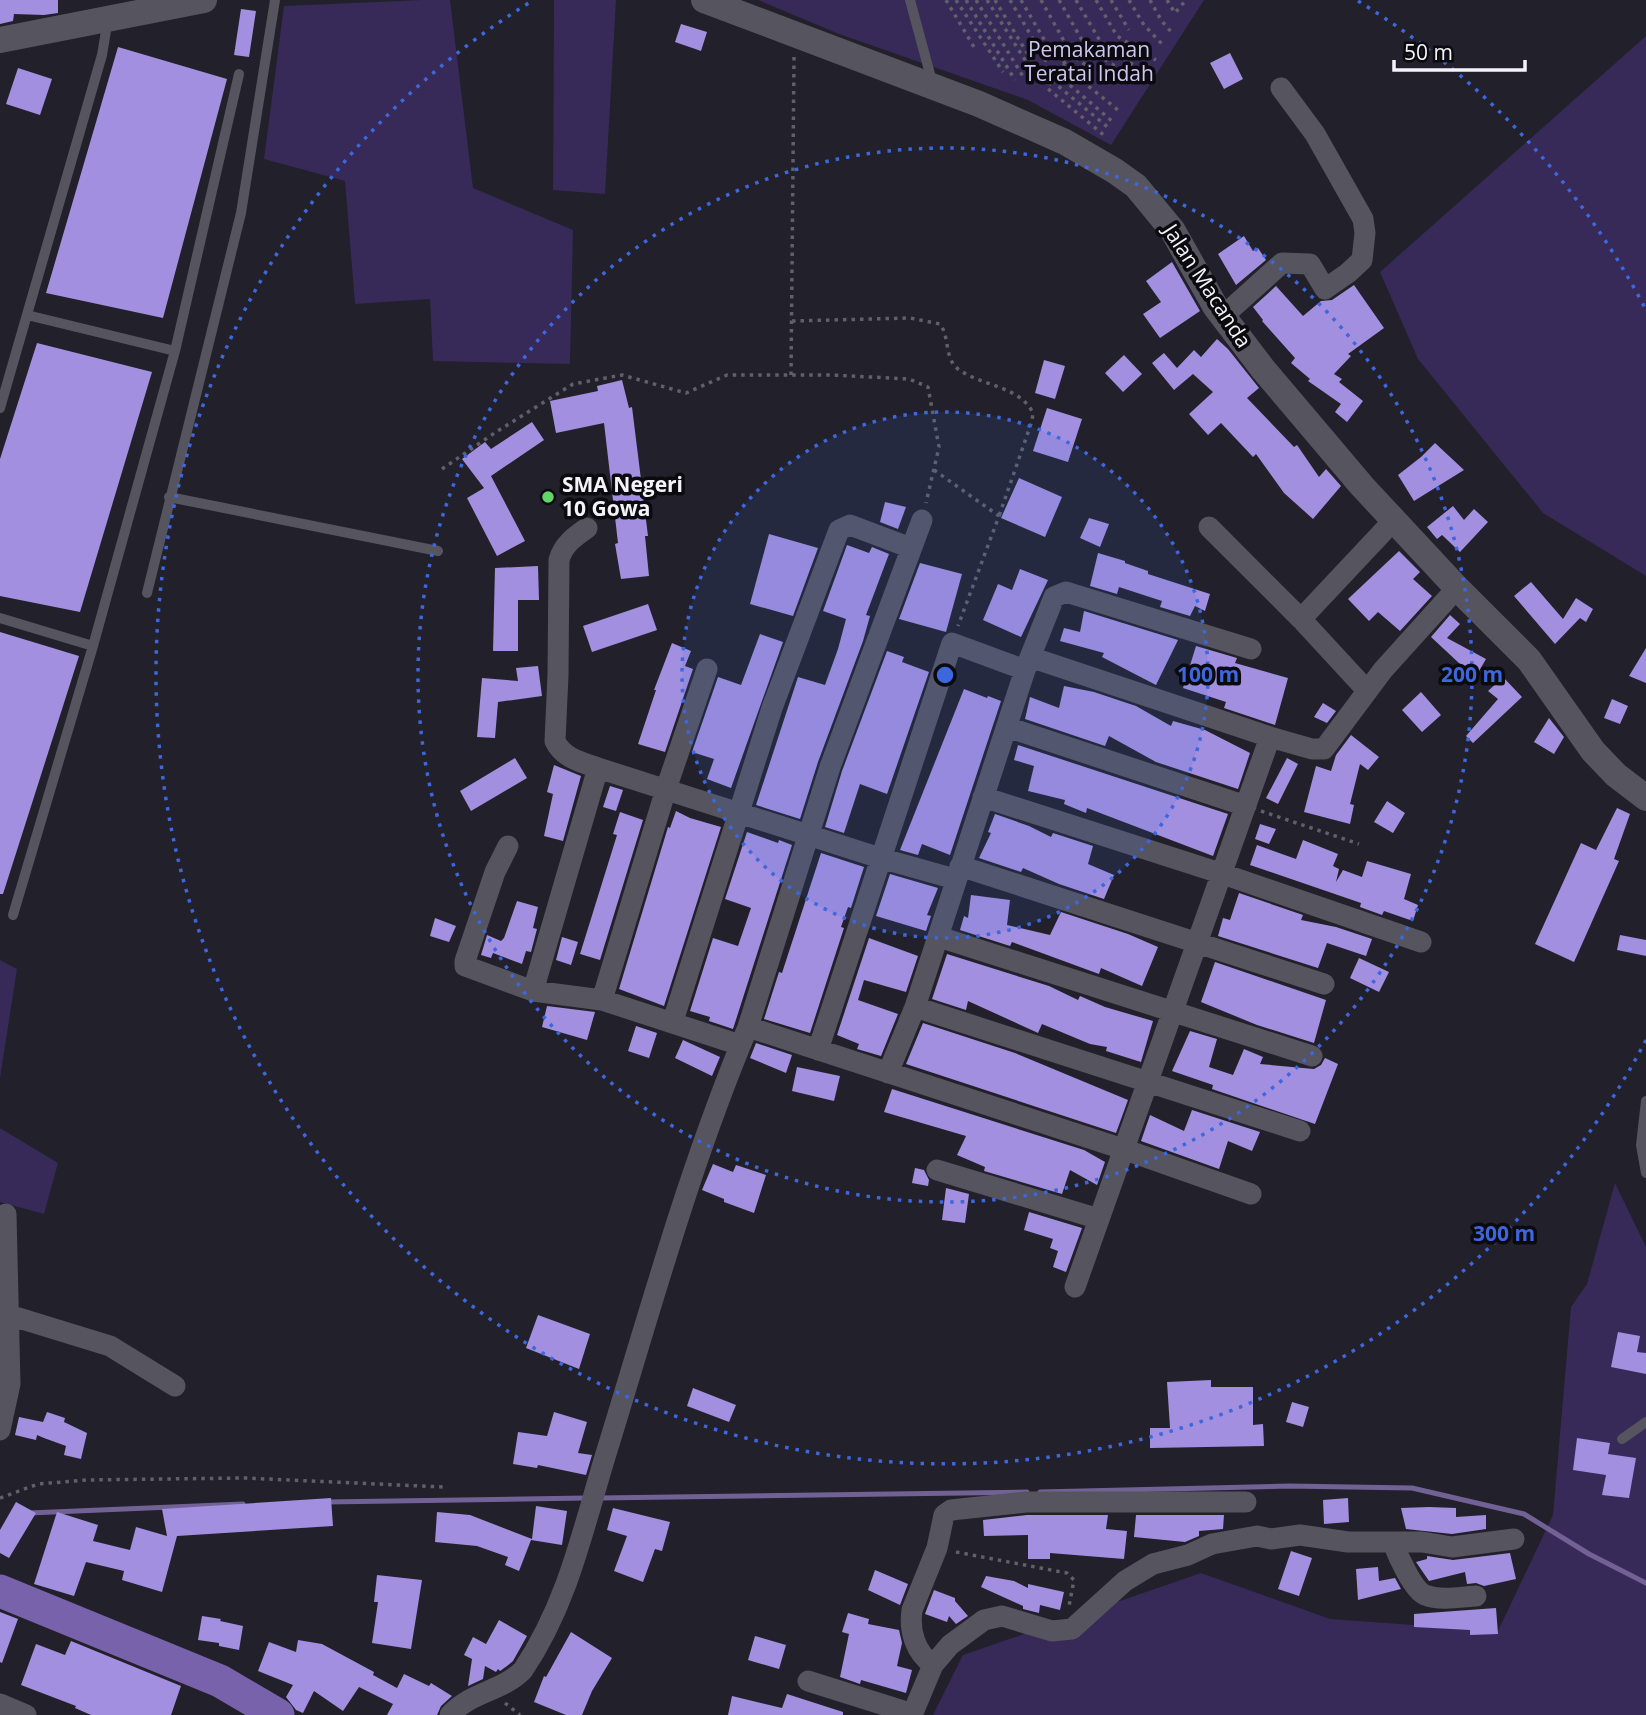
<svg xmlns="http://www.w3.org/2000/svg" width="1646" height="1715" font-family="'Open Sans',sans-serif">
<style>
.green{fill:#372958}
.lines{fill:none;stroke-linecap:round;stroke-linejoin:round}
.stream{stroke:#726195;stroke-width:5}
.building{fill:#a38fdf}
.path{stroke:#615f69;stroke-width:3.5;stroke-dasharray:3.5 5;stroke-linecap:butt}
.service{stroke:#56545f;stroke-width:10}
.minor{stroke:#56545f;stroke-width:21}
.tertiary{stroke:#56545f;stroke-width:26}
.primary{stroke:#7862ac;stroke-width:33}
.ring{fill:none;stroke:#3d67dd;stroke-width:3.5;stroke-dasharray:3.5 7}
.poi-dot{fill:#63d469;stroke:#0b0a0f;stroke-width:2.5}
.labels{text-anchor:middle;stroke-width:7;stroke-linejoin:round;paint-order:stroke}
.park-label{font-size:21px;fill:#cec5f0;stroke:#0b0a0f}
.street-label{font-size:21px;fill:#f4f3fa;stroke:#0b0a0f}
.poi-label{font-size:21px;font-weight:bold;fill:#f4f3fa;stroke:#0b0a0f;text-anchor:start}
.centre{fill:#3d67dd;stroke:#0b0a0f;stroke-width:3.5}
.ring-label{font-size:21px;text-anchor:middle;font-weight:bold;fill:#3d67dd;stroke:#0b0a0f;stroke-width:7;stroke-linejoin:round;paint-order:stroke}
</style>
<rect width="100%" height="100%" fill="#22202a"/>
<path class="green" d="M422,0H450L473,188L573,230L570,364L433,361L430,299L355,304L345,181L264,159L284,6Z
M554,0H616L605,194L553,190Z
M758,0H1204L1111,145L1028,100L839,34Z
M1646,36V576L1543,513L1418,359L1380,272Z
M0,960L17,969L0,1078Z
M0,1128L58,1163L44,1214L0,1202Z
M1615,1183L1646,1247V1715H933L963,1655L1201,1573L1330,1619L1498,1631L1553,1515L1571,1307L1587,1284Z"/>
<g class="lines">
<path class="stream" d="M1040,1492L1289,1486L1412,1488L1524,1514L1589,1554L1646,1583
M599,1498L1027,1492
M326,1502L586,1498
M29,1513L243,1504"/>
</g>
<path class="building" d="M0,0H58V13L44,15L14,14L13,21L0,24Z
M241,9L256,11L249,57L234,55Z
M681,24L707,32L701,51L675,42Z
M118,47L227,79L163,318L46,293Z
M1230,53L1243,79L1224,89L1210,63Z
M18,68L52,79L40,115L6,104Z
M1244,236L1253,251L1258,248L1266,260L1236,285L1218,254Z
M1172,262L1200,311L1160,338L1143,314L1161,302L1146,281Z
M1354,285L1384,328L1348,354L1351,356L1334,374L1342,379L1339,382L1363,401L1347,422L1335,412L1341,404L1308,381L1310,379L1291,363L1295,358L1262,321L1263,320L1253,307L1276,286L1303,316L1321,301L1332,300Z
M1217,339L1228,349L1259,388L1247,398L1294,447L1297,445L1319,477L1326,469L1341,486L1313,519L1284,493L1256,454L1253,457L1221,423L1208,435L1189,414L1213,392L1193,374L1174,390L1152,363L1164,353L1177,368L1194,350L1201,357Z
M37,343L152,372L80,612L0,596V459Z
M1124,355L1142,374L1123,392L1105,373Z
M1044,360L1065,366L1055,399L1035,393Z
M622,380L629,408L632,407L648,536H645L649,576L621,579L615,544L618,543L604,423L556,433L550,401L598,391L597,386Z
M1047,408L1082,419L1068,462L1033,451Z
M532,422L544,440L491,476L525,541L497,556L467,498L484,488L462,459L485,442L491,449Z
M1435,443L1464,470L1414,501L1398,475L1421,457Z
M1019,478L1062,497L1045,537L1001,518Z
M885,502L906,507L898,529L880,522Z
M1453,506L1464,520L1474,509L1488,522L1460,552L1442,535L1437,539L1427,527Z
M1089,518L1109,524L1100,547L1080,538Z
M769,534L818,548L793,616L750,604Z
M847,545L869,553L872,547L889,554L866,615L870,616L863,641L818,762L800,819L756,805L798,677L825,685L838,649L846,619L823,611Z
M1399,551L1420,572L1413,579L1432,596L1400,631L1378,612L1369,621L1348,599Z
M1098,553L1125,561V563L1148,571V574L1210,594L1205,611L1195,606L1190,616L1160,607L1162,601L1119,587L1117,594L1090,586Z
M920,563L962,574L946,632L899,619Z
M538,566L539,600H518V651H493L495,568Z
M1020,569L1048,580L1021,637L983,620L998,584L1012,590Z
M1531,582L1563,619L1576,598L1593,609L1586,622L1580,618L1555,644L1514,596Z
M648,604L657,630L592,652L583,626Z
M1084,611L1178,640L1156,685L1102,657L1104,653L1060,641L1064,628L1080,632Z
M1450,615L1460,624L1447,638L1486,659L1475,678L1431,637Z
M0,632L79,656L3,894H0Z
M760,634L783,642L731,788L707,779L714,759L692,752L718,677L741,685Z
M672,643L691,651L685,666L693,669L665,752L638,744L656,690H654Z
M1196,646L1237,658L1235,663L1288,678L1275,725L1224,708L1226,702L1183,688Z
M1646,648V683L1629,676Z
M887,651L904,657L902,662L929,672L887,794L860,784L844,833L825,827L842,771Z
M538,666L542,696L498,702L495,738L477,737L482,678L518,681L516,668Z
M1503,677L1522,697L1473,743L1466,736L1498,699L1488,691Z
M1064,686L1094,692L1136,706L1171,726L1173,721L1205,730L1250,753L1238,789L1156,762L1109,736L1105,746L1025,719L1030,697L1059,708Z
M964,689L987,698L988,696L1001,701L950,855L922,844L918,855L900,850Z
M1421,692L1441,715L1422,732L1402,710Z
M1612,699L1628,706L1620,724L1604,718Z
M1323,703L1336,711L1327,723L1314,717Z
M1549,718L1564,737L1554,754L1534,742Z
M1351,735L1379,757L1368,770L1360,764L1350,804L1354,805L1350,824L1304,812L1316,766L1331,771L1336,755Z
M1018,745L1228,814L1213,856L1087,808L1086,813L1064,804L1065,800L1028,791L1034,766L1014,760Z
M515,758L527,778L471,811L460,791Z
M1287,758L1298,764L1278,804L1266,798Z
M554,765L581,776L563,841L544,836L553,794L547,792Z
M610,786L623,790L616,811L603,807Z
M1387,801L1405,813L1393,833L1374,822Z
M1617,808L1630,814L1614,859L1619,861L1574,962L1535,944L1581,843L1596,850Z
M676,811L690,818L721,827L664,1006L619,989L668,827L670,828Z
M620,812L643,820L600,960L580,954L617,835L613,834Z
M995,814L1029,826L1051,837L1053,833L1093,846L1088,864L1114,875L1104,899L1059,884L1023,868L1021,872L979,858L991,833L988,832Z
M1260,824L1276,829L1269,844L1255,839Z
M747,832L778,843L779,840L792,845L733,1029L709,1021L710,1017L690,1011L713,938L738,946L751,908L725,899Z
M1303,840L1338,854L1333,866L1339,869L1336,882L1343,870L1362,877L1367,861L1411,874L1404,899L1418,905L1413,921L1384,911L1382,915L1360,907L1361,903L1250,865L1257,845L1296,859Z
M821,853L864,867L851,908L848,907L841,927L844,928L810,1033L764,1019L779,972L782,973Z
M890,874L938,888L927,915L931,916L926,931L876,916Z
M1239,893L1303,915L1301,920L1336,927L1372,939L1366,956L1327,943L1318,968L1218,936L1223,918L1230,920Z
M971,895L1010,900L1007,925L1050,935L1061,912L1128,934L1158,947L1142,986L1101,968L1099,974L1012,942L1010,946L960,930L964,916L968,918Z
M517,901L538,907L533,928L537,929L531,952L526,951L522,964L493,953L491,958L481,955L487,935L501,941L504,938Z
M435,918L456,926L449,942L430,936Z
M1620,935L1646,940V956L1617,950Z
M562,937L578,942L571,965L556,960Z
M869,938L918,956L906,992L864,980L858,1000L898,1014L881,1056L857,1049L859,1044L837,1035Z
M947,954L1049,986L1078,1000L1080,996L1105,1007L1153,1021L1141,1062L1106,1051L1107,1047L1090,1044L1042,1024L1038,1033L1036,1032L968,1001L966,1010L932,999Z
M1359,958L1389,972L1379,992L1350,978Z
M1215,962L1326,1000L1314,1043L1257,1025L1201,1002Z
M547,1006L595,1012L587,1040L542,1027Z
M923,1023L1015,1053L1128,1100L1116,1133L906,1064Z
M636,1026L657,1033L649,1058L628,1051Z
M1190,1031L1217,1039L1209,1067L1233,1075L1244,1049L1263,1057L1260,1064L1314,1069L1321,1065L1325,1058L1338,1064L1315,1124L1212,1089L1213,1085L1172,1071Z
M683,1040L720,1057L712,1076L675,1058Z
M756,1043L792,1055L786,1073L750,1058Z
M797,1067L840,1076L834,1101L792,1091Z
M892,1089L1084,1150L1105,1162L1097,1185L1070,1170L1062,1194L984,1171L985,1167L957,1155L966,1136L884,1112Z
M1192,1110L1260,1132L1252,1151L1228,1141L1219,1169L1141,1141L1150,1115L1184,1131Z
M713,1164L733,1172L736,1165L766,1175L754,1213L724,1202V1199L702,1190Z
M915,1168L924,1170L929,1180L928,1186L912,1183Z
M946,1188L969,1194L965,1223L942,1220Z
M1029,1212L1082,1228L1066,1272L1053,1267L1058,1251L1050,1248L1053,1239L1024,1230Z
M538,1315L590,1334L579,1369L526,1348Z
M1618,1332L1640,1336L1637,1352L1646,1353V1374L1611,1367Z
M1211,1380V1387H1253V1425L1263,1424L1264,1446L1150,1448V1428H1170L1167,1382Z
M693,1388L736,1405L729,1422L687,1406Z
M1292,1402L1309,1407L1303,1427L1286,1422Z
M47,1412L65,1418L64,1422L87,1433L81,1459L64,1455L66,1446L44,1438L37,1435L36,1440L15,1435L19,1417L43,1422Z
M554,1412L587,1422L578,1453L592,1455L586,1475L538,1465L537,1468L513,1464L518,1432L547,1436Z
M1577,1438L1610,1443L1608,1454L1636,1458L1629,1498L1602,1495L1606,1475L1573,1470Z
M331,1498L333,1526L177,1536L162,1592L122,1580L124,1571L86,1562L74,1596L34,1584L57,1512L98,1525L93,1541L130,1550L136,1527L167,1536L162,1509Z
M1348,1498L1349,1522L1324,1524L1323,1500Z
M16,1502L36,1513L9,1558L0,1553V1530Z
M536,1506L567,1511L562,1545L531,1540L519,1571L505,1565L508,1557L477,1546L435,1542L437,1512L470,1515L532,1539Z
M1429,1507L1456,1508V1517L1486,1515V1529L1452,1534L1406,1529L1401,1508Z
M613,1508L670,1522L662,1551L655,1549L643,1582L614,1571L627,1536L607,1530Z
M1027,1515H1108L1106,1529L1127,1531L1124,1559L1050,1553V1559H1028V1535L984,1536L983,1520Z
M1136,1515H1224L1223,1529L1199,1531V1536L1185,1542L1134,1537Z
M1291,1551L1312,1558L1299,1596L1278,1589Z
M1510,1553L1516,1579L1484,1586L1476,1583L1467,1584L1465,1572L1429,1581L1416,1562L1427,1559V1556L1453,1560Z
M1378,1567L1379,1581L1395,1578L1401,1589L1358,1600L1356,1569Z
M875,1570L908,1584L900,1605L868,1590Z
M377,1575L422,1580L411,1649L372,1643L378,1602H374Z
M986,1576L1014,1581L1028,1588V1584L1064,1592L1060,1610L1040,1605L1039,1613L1023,1609V1606L981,1587Z
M934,1590L955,1598V1601L968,1616L956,1624L949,1616L947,1622L925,1614Z
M1496,1608L1498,1634L1470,1635V1630L1414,1627V1614Z
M0,1612L18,1619L2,1663L0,1662Z
M848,1613L869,1619L868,1624L899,1630L902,1643L897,1666L912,1670L906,1693L861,1680L860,1684L840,1677L849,1634L842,1632Z
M202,1616L221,1619L220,1621L243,1626L239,1650L219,1646V1643L198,1640Z
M499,1620L527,1636L513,1661L507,1666L500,1671L498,1669L496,1672L485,1666L483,1679L468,1686L472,1659L464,1655L473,1637L486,1644Z
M571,1632L612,1658L592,1691L582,1715H566L534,1702L544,1676L546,1677Z
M755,1636L786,1645L779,1669L748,1660Z
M298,1640L322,1644L374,1672L373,1675L397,1688L404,1674L429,1686L431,1683L452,1696L441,1706L437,1715H387L393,1704L359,1687L343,1711L314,1691L303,1713L296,1710L286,1697L293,1685L258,1671L269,1642L296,1652Z
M71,1641L181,1686L171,1715H91L75,1708L76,1706L21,1685L36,1644L65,1655Z
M787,1694L843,1712V1715H728L732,1696L782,1708Z"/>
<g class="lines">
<path class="path" d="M946,0L974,47
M956,0L1003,72
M966,0L1015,80
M976,0L1024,78
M987,0L1032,71
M995,0L1038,71
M1010,0L1049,66
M1021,0L1056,60
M1041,0L1073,57L1109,79
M1059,0L1086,47L1141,83
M1076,0L1103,46L1146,73
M1096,0L1117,36L1156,60
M1111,0L1129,30
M1129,0L1144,25L1162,44
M1150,0L1161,20L1172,33
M1167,0L1175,13L1186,0
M1073,57L1064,63L1047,88L1105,136
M1062,65L1118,110
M1057,74L1113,122
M1052,81L1110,129
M792,321L910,318L940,324C950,337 944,358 958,369C981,386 1020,386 1033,413L1032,421L999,516
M791,375L794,57
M442,469L496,432L573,384L622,375L686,393L727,375H831L909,379L928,387L939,447L926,503
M934,470L999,516L958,626
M1261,811L1359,844
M0,1498L38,1484L86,1480L245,1478L443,1487
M956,1552L1067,1573L1074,1580L1069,1606
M505,1703L520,1715"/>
<path class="service" d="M910,0L933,85
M27,315L175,351
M0,408L102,55L108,19
M169,497L438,551
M147,593L241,213L275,0
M0,618L93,646L175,351L239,74
M13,915L93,646
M1646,1101L1641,1145L1646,1173
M1622,1439L1646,1422"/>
<path class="minor" d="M1222,317L1282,263L1310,264L1325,289L1348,273L1362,260L1365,233L1363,219L1315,134L1281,88
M1209,527L1301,619L1361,684
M587,528C574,537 563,545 559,560L558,675L555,741C563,758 581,762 598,768L880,858L955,879
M1301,619L1394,520
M1030,657L1270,737L1312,749H1324L1383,670L1457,588
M1007,727L1246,806
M983,797L1223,874L1421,942
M508,846L495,872L465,961V966L533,991L602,1000L740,1045
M960,866L1324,984
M939,937L1312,1056
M533,991L598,768
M602,1000L666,789L707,669
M915,1007L1300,1131
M673,1021L772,708L839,530L850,525L911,548
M748,1027L830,767L922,520
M818,1050L952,643L1025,670
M888,1073L915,1007L1025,670L1054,597L1066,592L1251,649
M937,1170L1099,1219
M1075,1287L1270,737
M9,1315L110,1346L175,1386
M0,1430L10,1384L6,1214
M1393,1543C1398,1556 1413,1590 1425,1595C1440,1601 1461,1597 1476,1596
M933,1665C915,1652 909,1631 912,1610L937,1548L944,1515L951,1510L1026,1502H1246
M808,1681L913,1714
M0,1704L26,1715
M450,1715C470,1692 503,1691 523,1670C570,1600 584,1523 609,1444C652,1304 691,1162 748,1027L1123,1149L1251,1194
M912,1715L933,1665L950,1645L984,1620L1002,1616L1052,1631L1072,1629L1125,1581L1153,1564L1188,1555L1212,1544L1257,1536L1271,1539L1300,1535L1348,1542H1422L1452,1547L1514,1539"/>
<path class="tertiary" d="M704,0L979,104L1065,142L1115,171L1136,186L1173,231L1215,306L1263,369L1362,486L1457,588L1529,660L1593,751L1616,775L1646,798
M0,40L204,0"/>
<path class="primary" d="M0,1591L220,1681L278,1715"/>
</g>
<circle cx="945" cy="675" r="263" fill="#3d67dd" fill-opacity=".12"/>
<g class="ring">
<circle cx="945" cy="675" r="263"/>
<circle cx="945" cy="675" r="527"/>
<path d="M1646 1040A790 790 0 1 1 532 1M1358 1A790 790 0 0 1 1646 310"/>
</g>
<circle class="poi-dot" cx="548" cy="497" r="7"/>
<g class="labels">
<g class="park-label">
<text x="1089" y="57">Pemakaman<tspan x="1089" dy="24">Teratai Indah</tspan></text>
</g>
<g class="street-label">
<text transform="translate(1207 286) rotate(57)" y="7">Jalan Macanda</text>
</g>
<g class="poi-label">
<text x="562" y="492">SMA Negeri<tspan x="562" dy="24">10 Gowa</tspan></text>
</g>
</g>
<circle cx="945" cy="675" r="10" class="centre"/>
<g class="ring-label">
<text x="1208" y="682">100 m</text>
<text x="1472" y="682">200 m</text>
<text x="1504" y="1241">300 m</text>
</g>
<path d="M1394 60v10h131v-10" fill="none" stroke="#f4f3fa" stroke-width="3.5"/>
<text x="1404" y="60" font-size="21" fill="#f4f3fa" stroke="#0b0a0f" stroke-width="5" paint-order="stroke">50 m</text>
</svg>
